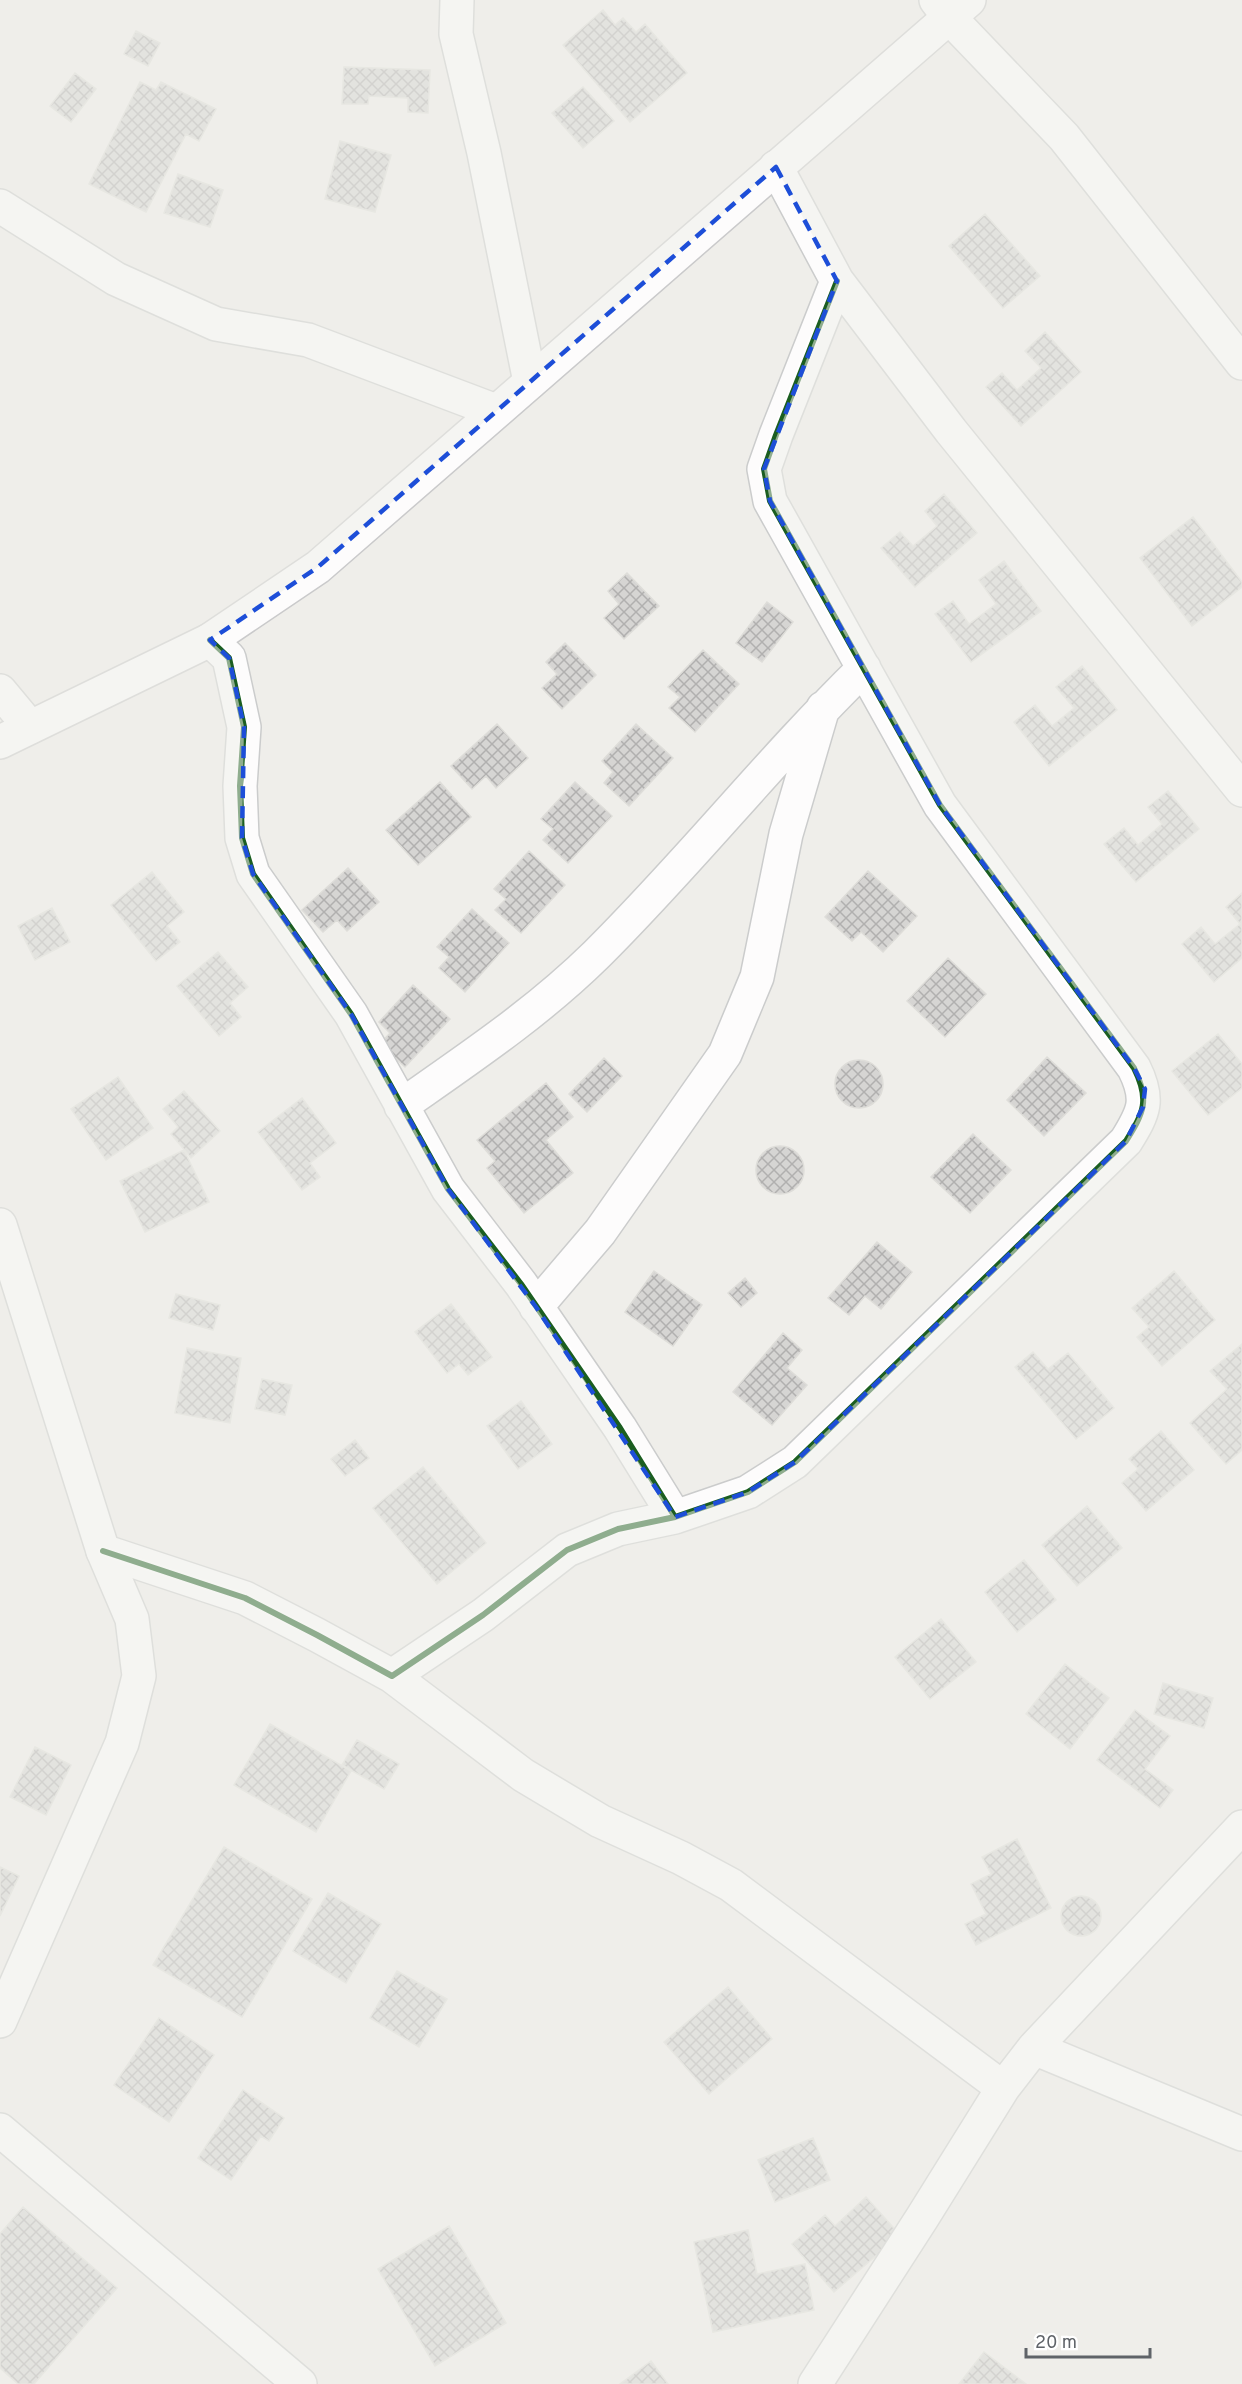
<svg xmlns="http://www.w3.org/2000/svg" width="1242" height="2384" font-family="Overpass,sans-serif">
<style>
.building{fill:url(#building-cross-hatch);stroke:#deddd9;stroke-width:1.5}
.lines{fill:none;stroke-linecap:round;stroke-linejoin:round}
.minor-casing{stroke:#cbcccc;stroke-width:36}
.tertiary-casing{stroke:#cbcccc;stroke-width:36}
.secondary-casing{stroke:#cacacb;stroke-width:36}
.minor{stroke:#fdfcfc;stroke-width:33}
.tertiary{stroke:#fdfcfc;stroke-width:33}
.secondary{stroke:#fdfcfc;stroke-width:33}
.cycleway-casing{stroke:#fff;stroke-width:10}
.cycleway{stroke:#1b5e20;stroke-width:6}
.marked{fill:none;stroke:#1d4ed8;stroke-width:4.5;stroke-dasharray:12 8;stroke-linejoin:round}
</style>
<defs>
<pattern id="building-cross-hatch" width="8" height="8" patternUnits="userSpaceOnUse" patternTransform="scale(1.5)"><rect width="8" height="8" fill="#d6d5d3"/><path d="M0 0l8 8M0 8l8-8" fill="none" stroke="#b1b0af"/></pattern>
</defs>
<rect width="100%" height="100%" fill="#efeeea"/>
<path class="building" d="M603,10L615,25L623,18L636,32L645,24L687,73L630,122L563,45Z
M136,31L160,43L148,66L124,54Z
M344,67L430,70L428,113L408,112V98L369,96L368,104H342Z
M75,73L96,89L71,122L50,106Z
M140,82L156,90L161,82L216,109L199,141L186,134L146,212L89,184Z
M583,87L614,121L583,148L552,113Z
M340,141L391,155L375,212L325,199Z
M178,174L223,190L210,227L164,213Z
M985,214L1040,276L1003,308L949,246Z
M1045,332L1081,372L1021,426L986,387L1002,373L1017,390L1041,368L1025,351Z
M944,494L977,533L915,587L881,548L900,532L913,546L937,526L925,511Z
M1193,517L1242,582V587L1192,626L1140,558Z
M1004,561L1041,611L971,662L935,614L953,601L969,624L996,604L979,580Z
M627,573L659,606L624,639L604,618L619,604L608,591Z
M767,602L793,622L762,662L736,643Z
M565,643L596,675L562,709L542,688L557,674L546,662Z
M703,650L739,684L695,732L669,708L680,697L668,687Z
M1082,666L1117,710L1049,766L1014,722L1035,705L1052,726L1074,708L1056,687Z
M497,724L528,758L496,788L486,776L472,789L451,766Z
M636,724L673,758L629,806L604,783L613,772L602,761Z
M440,782L471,817L418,865L386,830Z
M575,782L612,816L568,863L543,840L553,829L541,819Z
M1168,791L1199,829L1136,882L1104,844L1124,828L1138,845L1162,824L1148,807Z
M529,851L565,885L521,933L495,910L506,899L494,889Z
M348,868L379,902L347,931L337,920L323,932L302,910Z
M868,871L917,916L883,952L861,932L852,941L825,917Z
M152,872L184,912L167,926L180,942L156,961L111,905Z
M1242,893V958L1214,982L1182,944L1201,927L1215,944L1240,924L1226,907Z
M52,908L70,942L35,960L18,926Z
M472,909L509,943L465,992L439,968L449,957L437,947Z
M218,952L248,987L230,1003L241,1017L219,1036L177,986Z
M948,958L986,994L945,1037L907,1001Z
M413,985L450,1019L405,1067L380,1044L390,1033L379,1022Z
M1218,1034L1242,1064V1088L1208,1115L1172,1071Z
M1047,1057L1086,1093L1044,1136L1007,1100Z
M604,1058L622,1076L587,1112L569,1094Z
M835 1084a24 24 0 1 1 48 0a24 24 0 1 1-48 0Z
M118,1077L153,1128L106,1160L71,1109Z
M546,1083L573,1117L546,1140L573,1173L524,1213L487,1168L495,1161L477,1140Z
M184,1091L220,1131L191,1158L171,1134L178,1127L163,1109Z
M302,1098L336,1143L310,1163L320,1177L302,1190L258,1132Z
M973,1134L1011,1170L970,1213L931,1177Z
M756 1170a24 24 0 1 1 48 0a24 24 0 1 1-48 0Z
M184,1150L209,1202L145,1232L120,1181Z
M877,1242L912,1272L881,1309L865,1296L849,1315L828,1298Z
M654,1271L702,1305L673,1346L625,1312Z
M1174,1271L1215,1320L1162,1366L1137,1337L1149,1327L1132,1308Z
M745,1278L757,1293L741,1307L728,1293Z
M176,1294L220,1305L213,1330L169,1318Z
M451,1304L492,1357L468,1375L459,1364L447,1373L415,1332Z
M783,1333L802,1350L787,1368L807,1385L772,1425L733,1392Z
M1242,1344V1450L1226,1464L1190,1423L1227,1389L1210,1371Z
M187,1348L241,1358L230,1423L175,1413Z
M1033,1352L1048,1369L1068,1353L1114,1408L1076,1439L1015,1367Z
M262,1379L292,1385L285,1415L255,1409Z
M521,1401L552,1444L518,1469L487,1426Z
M1161,1431L1194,1470L1146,1511L1122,1483L1138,1469L1129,1459Z
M355,1440L369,1458L345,1476L331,1459Z
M423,1467L486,1543L437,1584L373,1508Z
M1087,1506L1122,1548L1077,1586L1042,1545Z
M1024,1560L1056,1600L1017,1632L985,1592Z
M941,1619L976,1662L930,1699L895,1657Z
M1065,1664L1109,1698L1070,1749L1026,1714Z
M1163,1683L1213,1698L1204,1728L1154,1714Z
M1135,1710L1170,1736L1145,1769L1173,1790L1160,1808L1097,1760Z
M270,1724L351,1771L316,1832L234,1785Z
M357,1740L399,1764L384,1789L342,1765Z
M35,1747L71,1765L46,1815L10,1797Z
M1017,1839L1051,1908L976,1945L965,1924L986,1914L971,1884L991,1874L982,1857Z
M224,1847L312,1899L242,2017L153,1965Z
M0,1867L19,1876L0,1916Z
M328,1893L381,1924L346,1983L293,1951Z
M1061 1916a20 20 0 1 1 40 0a20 20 0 1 1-40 0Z
M397,1971L447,1999L419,2047L370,2018Z
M728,1987L772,2039L709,2094L664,2042Z
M159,2018L214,2055L169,2122L114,2085Z
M243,2090L284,2118L269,2141L261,2136L231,2180L198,2158Z
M813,2138L830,2180L775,2202L758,2160Z
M866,2197L900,2235L834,2292L792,2244L825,2215L835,2226Z
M23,2207L117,2288L34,2384H18L0,2368V2234Z
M449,2226L506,2323L435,2366L378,2269Z
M748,2230L757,2274L805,2264L814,2310L713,2332L694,2242Z
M984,2352L1026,2384H959Z
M651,2361L668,2384H620Z"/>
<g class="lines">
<g class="minor-casing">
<path id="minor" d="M457,0L456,34L484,153L530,382
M936,0L949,17L1064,137L1242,363
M776,167L837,281L951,431L1242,790
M0,206L116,279L216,324L308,340L496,411
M210,640L229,658L244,727L240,786L242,838L253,874L351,1014L448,1189L521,1284L620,1428L675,1517
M0,691L30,727
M401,1106C468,1059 537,1013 596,955C689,863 770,760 864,668
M536,1307L600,1232L725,1054L757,977L786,834L823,708
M103,1551L245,1598L317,1635L392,1676L483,1615L567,1550L618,1529L675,1517L748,1492L795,1462L1126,1141C1144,1112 1150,1100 1134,1068L940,805L770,501L764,469L776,435L837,281
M392,1676L523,1775L600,1821L681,1858L731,1885L1003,2088
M1034,2048L1242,2134
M815,2384L922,2218L1003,2088L1034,2048L1242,1827"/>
</g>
<g class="tertiary-casing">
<path id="tertiary" d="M0,1225L103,1551L132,1619L139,1676L122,1743L0,2021
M0,2130L300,2384"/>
</g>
<g class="secondary-casing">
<path id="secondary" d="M0,742L210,640L318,567L969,0"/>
</g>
<use href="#minor" class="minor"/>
<use href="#tertiary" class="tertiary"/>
<use href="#secondary" class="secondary"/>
<g class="cycleway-casing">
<path id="cycleway" d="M210,640L229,658L244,727L240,786L242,838L253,874L351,1014L448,1189L521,1284L620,1428L675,1517
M103,1551L245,1598L317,1635L392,1676L483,1615L567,1550L618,1529L675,1517L748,1492L795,1462L1126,1141C1144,1112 1150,1100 1134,1068L940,805L770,501L764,469L776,435L837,281"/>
</g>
<use href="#cycleway" class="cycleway"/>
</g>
<path d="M0 0H1242V2384H0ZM776,167L837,281L764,469L770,501L940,805L1134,1068L1145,1089L1143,1107L1126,1141L795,1462L748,1492L675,1517L536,1307L448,1189L351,1014L253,874L242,838L244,727L229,658L210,640L318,567Z" fill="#efeeea" fill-opacity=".55" fill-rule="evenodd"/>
<path class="marked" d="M776,167L837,281L764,469L770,501L940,805L1134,1068L1145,1089L1143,1107L1126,1141L795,1462L748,1492L675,1517L536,1307L448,1189L351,1014L253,874L242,838L244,727L229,658L210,640L318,567Z"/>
<path d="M1026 2348v9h124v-9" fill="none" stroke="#5f6368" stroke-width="3"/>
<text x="1035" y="2348" font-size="18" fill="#5f6368" stroke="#ffffff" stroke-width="4.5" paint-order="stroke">20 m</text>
</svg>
